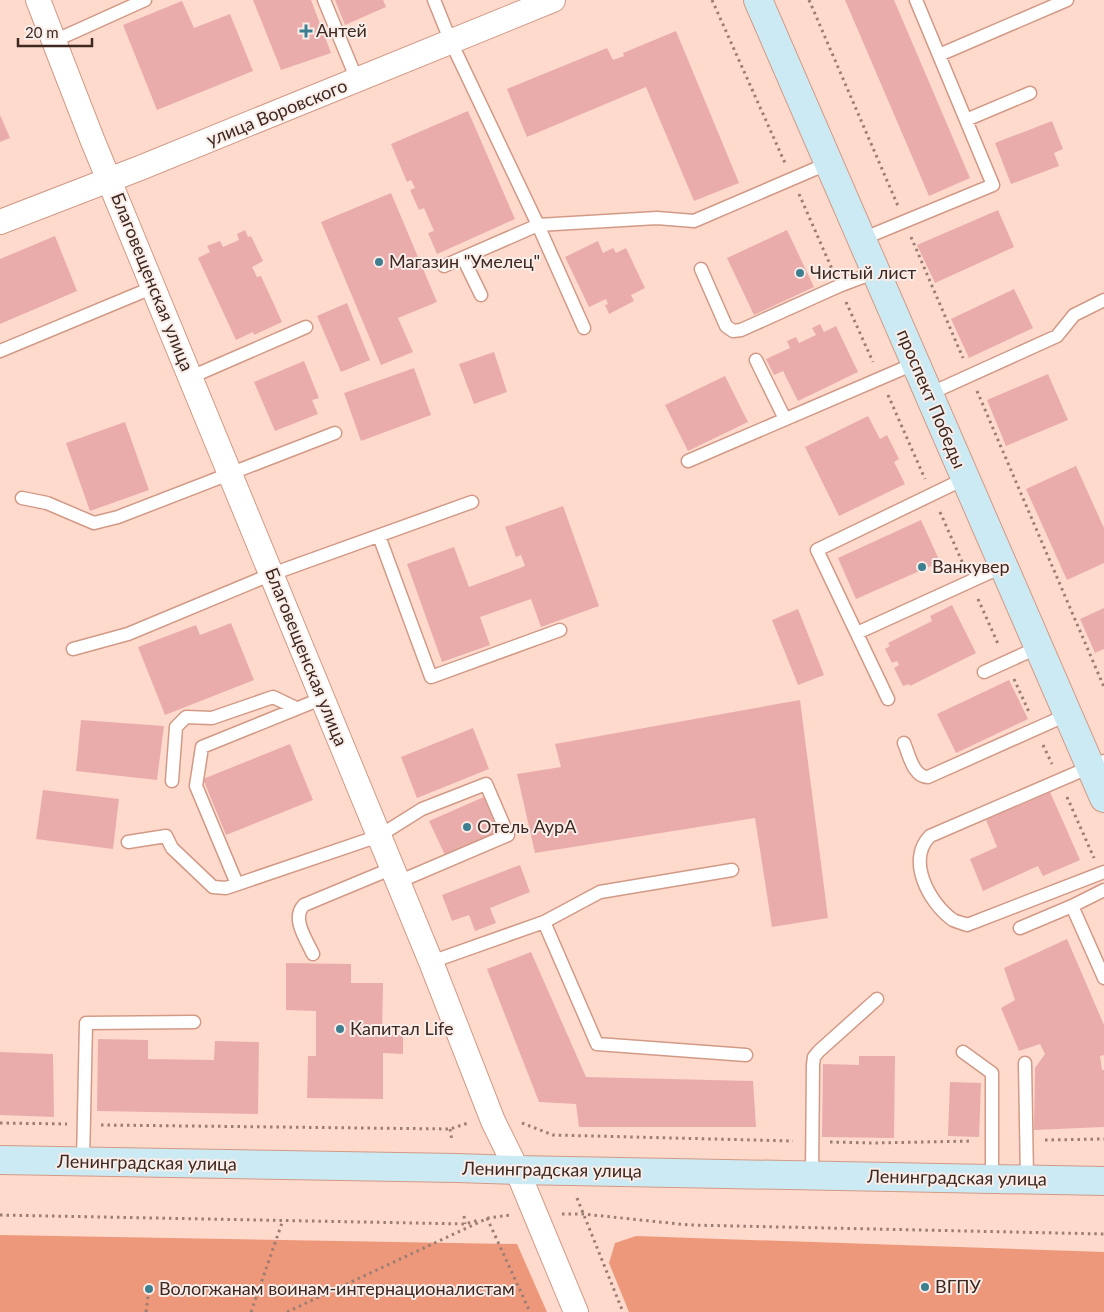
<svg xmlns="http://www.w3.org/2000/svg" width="1104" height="1312" font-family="Lato,sans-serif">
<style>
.green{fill:#ee987b}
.building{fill:#eaacab}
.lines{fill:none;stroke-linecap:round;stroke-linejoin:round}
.service-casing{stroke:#d29a86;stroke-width:15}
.minor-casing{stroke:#d29a86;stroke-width:26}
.secondary-casing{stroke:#d29a86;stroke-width:30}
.path{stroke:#9b7e73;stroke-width:3;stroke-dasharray:2.5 4;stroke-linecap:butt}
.service{stroke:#fff;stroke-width:12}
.minor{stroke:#fff;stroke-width:24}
.secondary{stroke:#cceaf3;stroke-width:28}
.poi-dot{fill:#3e7e91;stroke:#f9ede9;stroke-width:2}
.labels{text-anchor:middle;stroke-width:4;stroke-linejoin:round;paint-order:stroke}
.poi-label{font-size:18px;fill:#3e2820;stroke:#f9ede9;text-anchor:start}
.street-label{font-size:18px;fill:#3e2820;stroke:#f9ede9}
</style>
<rect width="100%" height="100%" fill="#fedacd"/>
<path class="green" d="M0,1235L517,1244L547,1312H0Z
M636,1236L1104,1252V1312H629L609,1263L615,1243Z"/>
<path class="building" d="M253,0H311L331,53L281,70Z
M335,0H383L386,7L345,25Z
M845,0H894L970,178L929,196Z
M182,1L194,28L230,14L253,71L157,110L123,25Z
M676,31L739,183L694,201L646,87L527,137L507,89L607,48L613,60L624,56L623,53Z
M468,111L515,219L437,254L428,233L434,231L424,208L419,210L410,190L415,188L411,180L407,182L391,144Z
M0,115L10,138L0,142Z
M1052,121L1063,149L1054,153L1059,166L1011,184L995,143Z
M391,193L437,302L398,318L413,352L381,365L321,222Z
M998,210L1014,247L935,283L917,245Z
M245,230L248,237L251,236L263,261L252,267L257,277L261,276L282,322L254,335L253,332L236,340L198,258L210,252L207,246L220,241L223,247L239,240L237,234Z
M787,230L814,287L754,315L727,258Z
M55,236L77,291L0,324V259Z
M598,241L603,253L613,248L616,253L626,248L645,288L631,295L634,301L609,314L605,305L608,304L606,299L589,307L565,257Z
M1014,289L1033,328L969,358L951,319Z
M347,303L370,360L341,372L317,316Z
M820,324L824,332L836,326L858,372L798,401L783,371L774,375L766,359L790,348L787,341L796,337L799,343L816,335L812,328Z
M494,352L507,392L474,404L459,364Z
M304,361L319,398L312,400L318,414L275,431L254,382Z
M414,368L431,415L361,441L344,393Z
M1048,374L1068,420L1006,446L987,400Z
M725,376L748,422L688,451L665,405Z
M868,416L880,439L887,435L899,459L894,462L905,484L839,516L805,447Z
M125,422L149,490L90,511L66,443Z
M1076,466L1104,528V563L1067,580L1026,489Z
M563,506L599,606L541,627L531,599L480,617L490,645L442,662L407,564L454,547L469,587L525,566L521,555L516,557L505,527Z
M921,520L940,562L856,599L838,558Z
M952,605L976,653L910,686L909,684L903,686L894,668L899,665L897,661L892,663L885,649L890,646L888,643L932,621L930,616Z
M1104,608V649L1095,653L1080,619Z
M798,609L824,675L798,685L772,620Z
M231,623L254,680L165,715L138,647L196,625L200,635Z
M1009,680L1028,719L956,753L937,714Z
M800,700L828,918L772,927L755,818L535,853L517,774L561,767L555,744Z
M81,720L164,726L157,780L76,771Z
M473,728L489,769L417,798L401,757Z
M290,744L313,800L226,835L203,779Z
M43,790L119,799L113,849L36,839Z
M1050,792L1080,860L1043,876L1038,866L983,891L970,859L997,847L986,820Z
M486,796L501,832L445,855L429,821Z
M520,865L530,892L490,908L496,923L475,931L469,915L452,921L442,895Z
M1067,939L1104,1025V1055L1100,1056L1102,1070H1104V1127L1034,1130L1035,1068L1045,1054L1040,1044L1019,1051L1001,1008L1015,1000L1004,968Z
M531,952L586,1077L753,1081L756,1127H579L576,1104L539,1102L487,969Z
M286,963L351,964V983H383L382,1035H403V1054L383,1053V1099L307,1098L308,1056H316V1011L286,1010Z
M98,1039L148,1040V1059L214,1060L215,1041L259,1042L258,1114L97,1111Z
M0,1052L53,1054L54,1117L0,1115Z
M859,1056H895L894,1138L822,1137L823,1064L859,1065Z
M950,1082L981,1083L979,1137L948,1136Z"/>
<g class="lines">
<g class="service-casing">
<path id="service" d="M324,0L357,80
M434,0L451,42L538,225L444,266
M54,41L145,0
M939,55L1067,0
M966,120L1030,93
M862,239L993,185L916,0
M463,258L481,295
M701,269L726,326L733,331L741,330L839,286L876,272
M584,328L538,225L657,218L694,221L829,163
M0,351L154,287
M756,360L785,419
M191,377L306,327
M929,394L1057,336L1074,315L1104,300
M688,461L916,363
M22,498L47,503L94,523L118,517L335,433
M379,536L431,677L560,630
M857,633L1004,566
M73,649L128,634L272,574L472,502
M984,672L1039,647
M888,699L817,550L966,478
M904,743C909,754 913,777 928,777L1069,714
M1104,761L930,836C906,860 929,903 953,920C957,922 963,923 967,925L1104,872
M172,781L176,727L186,717L212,718L273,697L296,708
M128,842L166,836L172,848L213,887L226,888L379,836L422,809L486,784L508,835L398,882
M237,884L196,786L202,747L323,698
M1104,890L1072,906L1104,978
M544,922L600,892L732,870
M1020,928L1072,906
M313,954C306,939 291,918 304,905L393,868
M431,962L544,922L597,1044L746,1055
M963,1052L992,1073V1179
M1025,1063L1027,1179
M83,1162L86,1023L194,1022
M812,1175L813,1065L814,1057L819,1051L877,999"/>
</g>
<g class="minor-casing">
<path id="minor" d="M38,0L92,139L431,962L493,1121L517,1170L576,1312
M0,222L140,168L553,0"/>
</g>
<g class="secondary-casing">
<path id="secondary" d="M758,0L1104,798
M0,1160L457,1168L517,1170L1104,1181"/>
</g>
<path class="path" d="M712,0L785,163
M809,0L898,206
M799,194L832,269
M911,237L963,358
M846,302L873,362
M977,391L1104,687
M888,395L925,479
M940,512L964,566
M978,599L999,646
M1014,679L1029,712
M1043,745L1052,764
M1067,797L1094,858
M0,1123L67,1124
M522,1123L553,1135L793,1141
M101,1125L450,1129L468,1123
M450,1129L452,1141
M1045,1140L1104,1139
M830,1142L874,1143L973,1141
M577,1198L623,1312
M562,1214H583L689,1225L1104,1234
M0,1215L465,1224L479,1220
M464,1216L465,1224
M487,1218L530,1312
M146,1312L149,1289
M251,1312L283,1220
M287,1312L488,1218L510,1215"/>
<use href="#service" class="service"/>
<use href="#minor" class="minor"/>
<use href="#secondary" class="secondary"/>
</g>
<g class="poi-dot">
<path d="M303.5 23.5h5v5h5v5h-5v5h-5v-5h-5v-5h5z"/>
<circle cx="379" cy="262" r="5"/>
<circle cx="800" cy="273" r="5"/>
<circle cx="922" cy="567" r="5"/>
<circle cx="467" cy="827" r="5"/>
<circle cx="340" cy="1029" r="5"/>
<circle cx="925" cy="1287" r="5"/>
<circle cx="149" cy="1289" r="5"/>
</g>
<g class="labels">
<g class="poi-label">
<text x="316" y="37">Антей</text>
<text x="389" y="268">Магазин "Умелец"</text>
<text x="810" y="279">Чистый лист</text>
<text x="932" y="573">Ванкувер</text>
<text x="477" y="833">Отель АурА</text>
<text x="350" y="1035">Капитал Life</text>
<text x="935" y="1293">ВГПУ</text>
<text x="159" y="1295">Вологжанам воинам-интернационалистам</text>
</g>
<g class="street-label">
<text transform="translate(277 113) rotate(-22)" y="6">улица Воровского</text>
<text transform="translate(152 282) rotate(68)" y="6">Благовещенская улица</text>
<text transform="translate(931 399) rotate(67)" y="6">проспект Победы</text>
<text transform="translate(306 657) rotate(68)" y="6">Благовещенская улица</text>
<text transform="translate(147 1163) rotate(1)" y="6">Ленинградская улица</text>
<text transform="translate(552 1170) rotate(1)" y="6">Ленинградская улица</text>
<text transform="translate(957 1178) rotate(1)" y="6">Ленинградская улица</text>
</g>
</g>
<path d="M18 38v8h74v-8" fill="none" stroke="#3e2820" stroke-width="2.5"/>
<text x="25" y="38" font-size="15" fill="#3e2820" stroke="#f9ede9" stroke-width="4" paint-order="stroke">20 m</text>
</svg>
